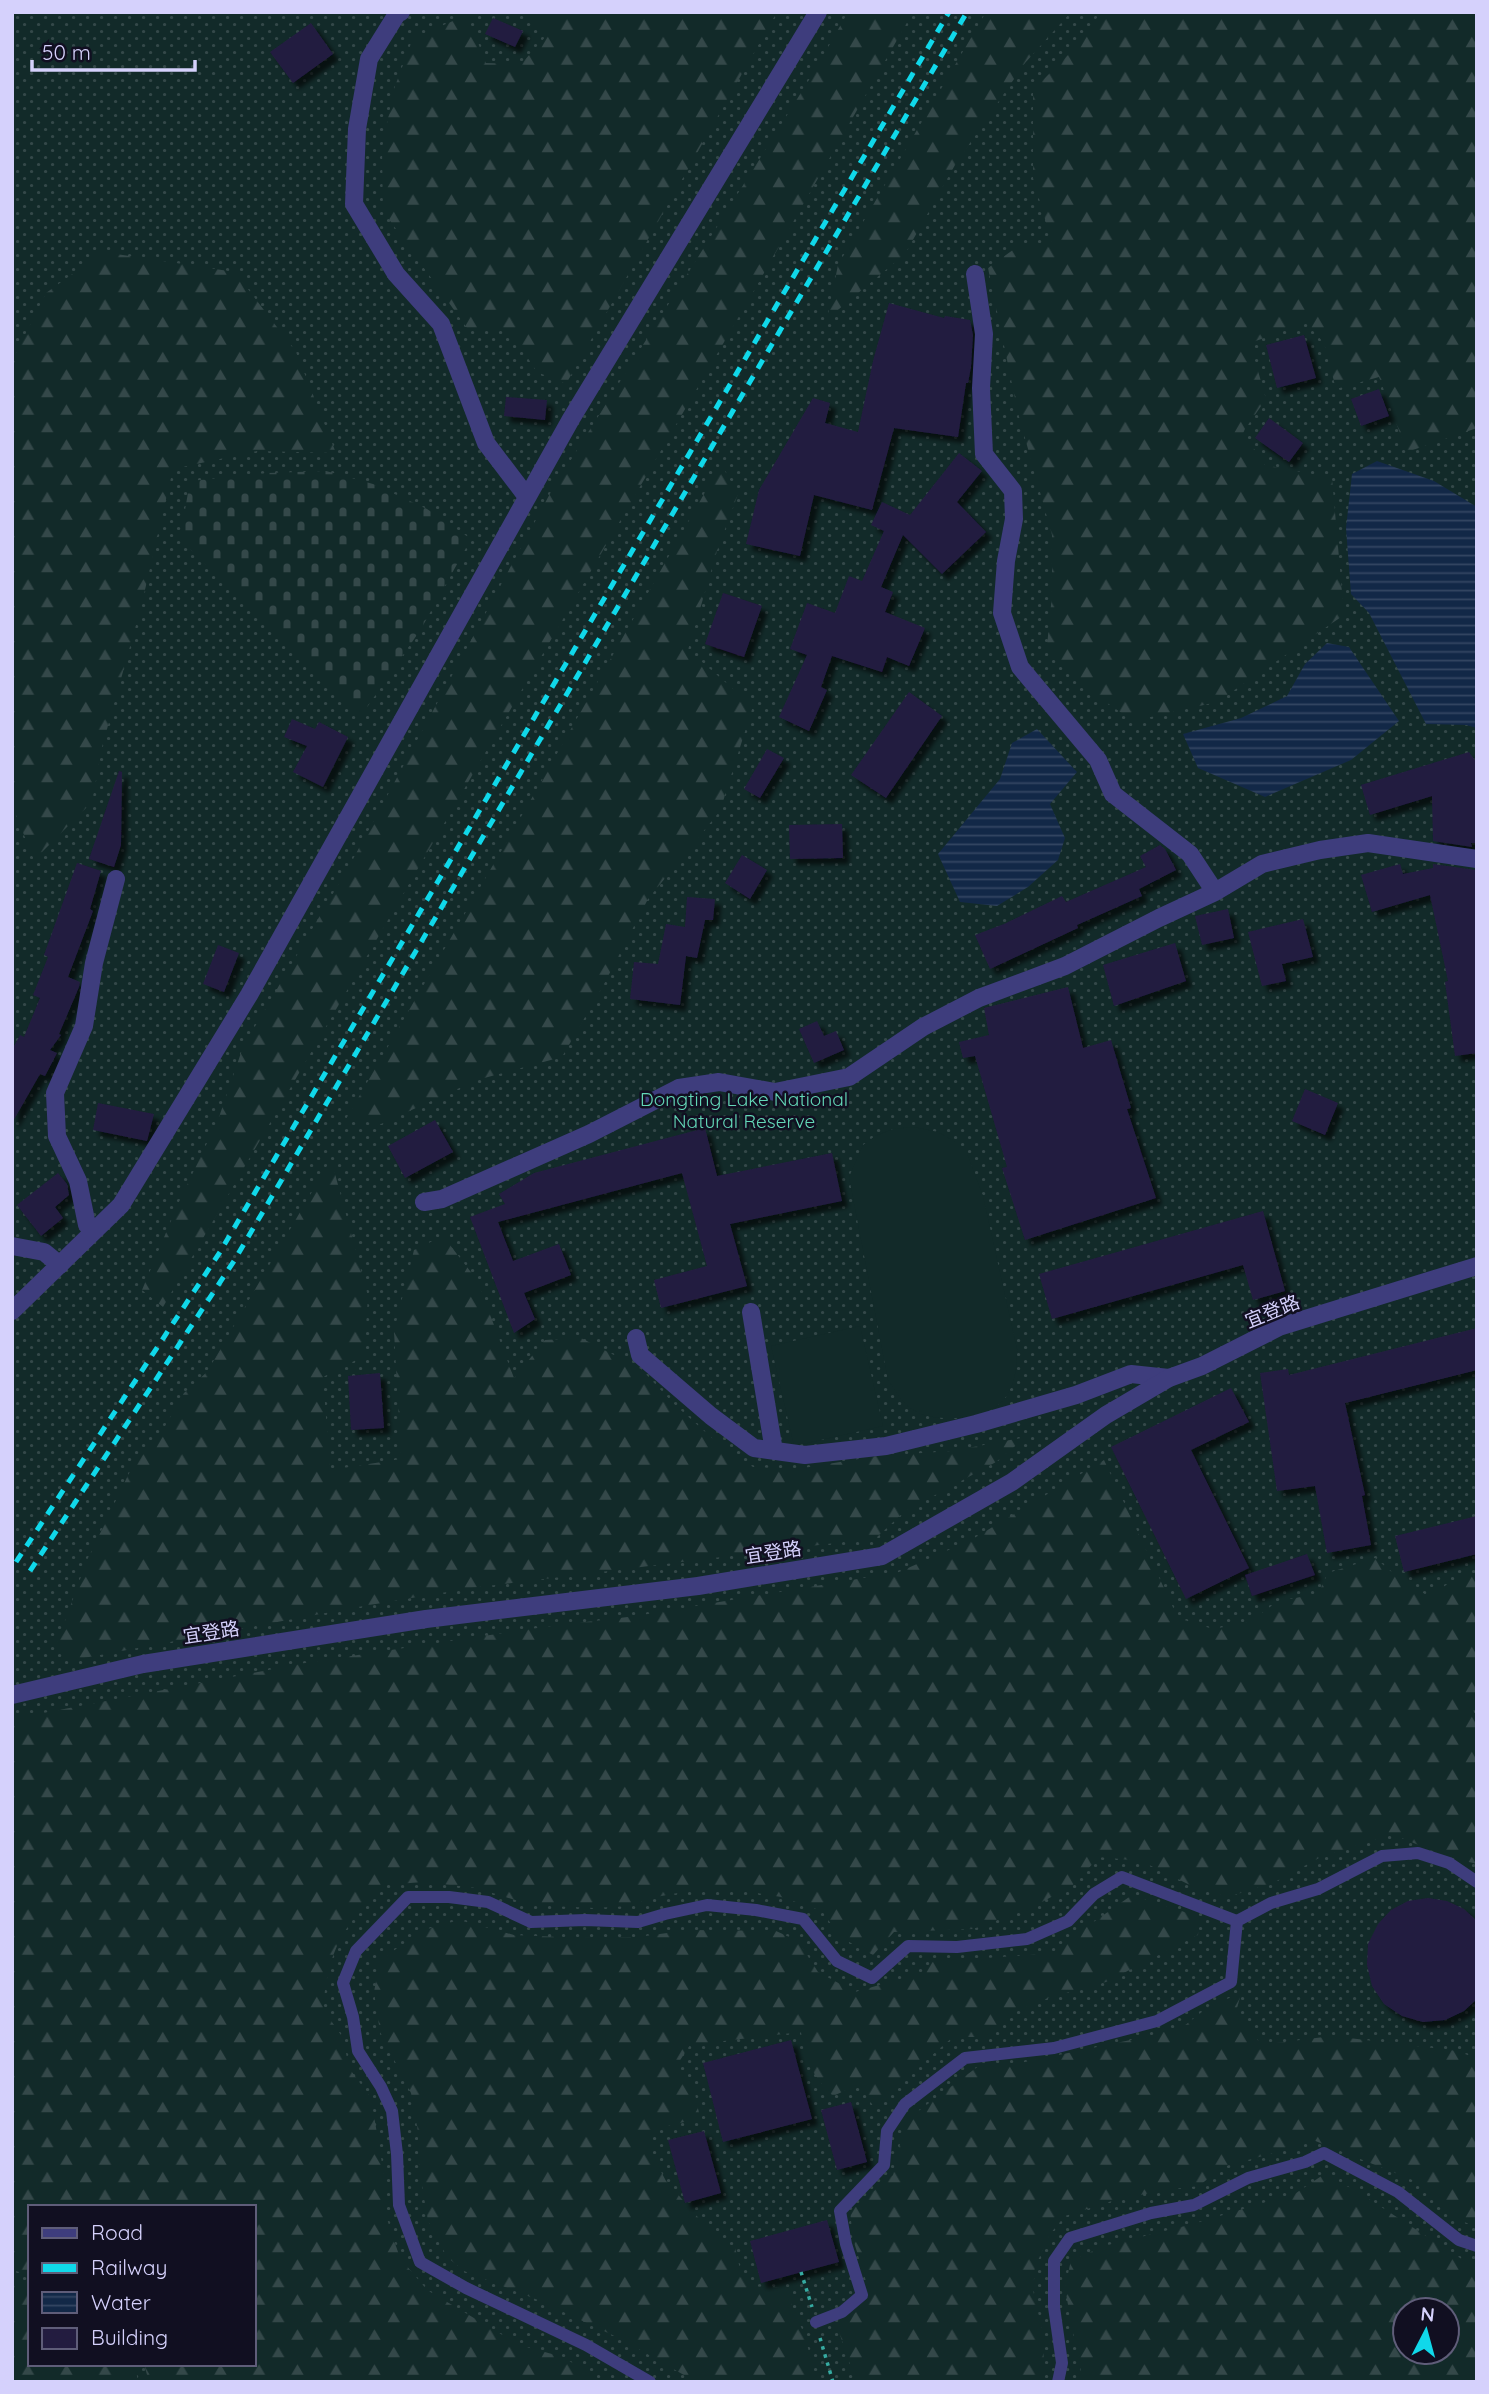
<svg xmlns="http://www.w3.org/2000/svg" width="1489" height="2394" font-family="Quicksand,'Noto Sans SC',sans-serif">
<style>
.grass{fill:url(#grass-dots);fill-rule:evenodd}
.forest{fill:url(#forest-firs);fill-rule:evenodd}
.cemetery{fill:url(#cemetery-stones)}
.garden{fill:#122a29}
.water{fill:url(#water-rules)}
.building{fill:#231c40;filter:url(#shadow)}
.lines{fill:none;stroke-linecap:round;stroke-linejoin:round}
.path{stroke:#36aba2;stroke-width:3.5;stroke-dasharray:3.5 5;stroke-linecap:butt}
.service{stroke:#3e3d7d;stroke-width:12}
.minor{stroke:#3e3d7d;stroke-width:18}
.tertiary{stroke:#3e3d7d;stroke-width:18}
.rail{stroke:#10d8ea;stroke-width:5;stroke-dasharray:10 9;stroke-linecap:butt}
.labels{text-anchor:middle;stroke-width:5;stroke-linejoin:round;paint-order:stroke}
.park-label{font-size:19px;fill:#63d7b7;stroke:#110f21}
.street-label{font-size:19px;fill:#d5d1fc;stroke:#110f21}
</style>
<defs>
<pattern id="grass-dots" width="8" height="8" patternUnits="userSpaceOnUse" patternTransform="scale(1.75)"><rect width="8" height="8" fill="#122a29"/><path d="M2 2h.1M6 6h.1" fill="none" stroke="#344849" stroke-width="1.8" stroke-linecap="round"/></pattern>
<pattern id="forest-firs" width="22" height="20" patternUnits="userSpaceOnUse" patternTransform="scale(1.75)"><rect width="22" height="20" fill="#122a29"/><path d="M5 1l3.5 6h-7zM16 11l3.5 6h-7z" fill="#344849"/></pattern>
<pattern id="cemetery-stones" width="16" height="16" patternUnits="userSpaceOnUse" patternTransform="scale(1.75)"><rect width="16" height="16" fill="#122a29"/><path d="M2 7V4a2 2 0 0 1 4 0v3zM10 15v-3a2 2 0 0 1 4 0v3z" fill="#344849"/></pattern>
<pattern id="water-rules" width="6" height="5" patternUnits="userSpaceOnUse" patternTransform="scale(1.75)"><rect width="6" height="5" fill="#122847"/><path d="M0 2.5h6" fill="none" stroke="#344662"/></pattern>
<filter id="shadow"><feDropShadow dx="6" dy="6" stdDeviation="2" flood-color="#0009"/></filter>
</defs>
<rect width="100%" height="100%" fill="#110f21"/>
<path class="grass" d="M12,12H1477V2382H12ZM30,2207H254V2364H30ZM1405,2310H1447V2352H1405Z"/>
<path class="forest" d="M523,12H777L566,384L537,372L510,331L467,328L383,211L382,148L394,89L413,38L467,15L486,63L521,64L548,34Z
M848,12H913L752,294L163,1307L142,1290L178,1204L218,1120L243,1047L352,861L552,490L814,72Z
M986,12H1071L1025,63L955,165L905,254L827,319L838,265Z
M1101,12H1477V428L1407,452L1379,377L1336,389L1324,343L1306,323L1250,343L1266,399L1243,432L1265,465L1332,478L1344,615L1217,702L1133,721L1100,698L1047,646L1052,595V535L1018,413L988,268L1021,244L1052,243L1033,178V90L1077,46Z
M103,252L235,272L296,352L336,453L257,451L173,469L141,607L102,747L92,802L34,860L12,805V361L46,293Z
M721,464L738,494L717,551L688,650L753,706L720,811L648,899L603,986L562,1057L477,1080L381,1124L346,1119L533,796Z
M331,1159L368,1296L364,1356L323,1377L330,1470L401,1459L394,1331L414,1250L443,1236L477,1280L514,1378L545,1340L581,1338L641,1369L674,1404L721,1446L753,1467L797,1469L877,1456L952,1451L1026,1437L996,1462L904,1512L876,1538L471,1588L358,1607L73,1660L57,1643L87,1560L133,1465L164,1428L184,1393L207,1372Z
M1104,1460L1178,1618L1213,1629L1250,1622L1278,1601L1318,1594L1328,1573L1375,1558L1400,1579L1428,1596L1458,1578L1477,1574V1695L1473,1706L1477,1732V1864L1445,1856L1392,1834L1319,1858L1273,1883L1228,1897L1196,1888L1141,1861L1099,1857L1073,1885L1033,1907L973,1929L894,1932L873,1955L840,1937L822,1911L781,1897L751,1892L694,1890L656,1897L629,1906L594,1908L531,1905L477,1888L423,1882L384,1885C342,1927 328,1950 323,2009L343,2038L349,2068L371,2098L385,2181V2213L400,2258L427,2290L519,2345L563,2357L603,2382H149L144,2364H254V2207H30V2275L12,2270V1719L305,1663L544,1627L636,1616L899,1572L971,1540Z
M1132,1895L1200,1917L1198,1935L1106,1982L1048,1998L1017,2011L989,2037H953L873,2106L860,2084L833,2096C814,2079 803,2057 801,2032L690,2045L675,2068L693,2084L700,2118L652,2130L650,2151L666,2181L718,2240L735,2247L740,2269L753,2287L771,2286L792,2291V2309L804,2333L817,2382H696L623,2340L538,2300L464,2271L447,2257L428,2221L419,2167L418,2132L411,2093L380,2032L374,1992L380,1960L424,1930L459,1920L514,1935L582,1938L638,1937L689,1930L776,1931L798,1941L818,1972L855,1992L921,1973L932,1962L1057,1953L1085,1928Z
M1241,1994L1237,2008L1261,2045L1332,2036L1458,2051L1477,2059V2227L1454,2218L1415,2181L1313,2140L1292,2148L1222,2167L1199,2186L1164,2190L1112,2201L1065,2216L1050,2234L1035,2267L1033,2290L1045,2343L1041,2382H856L836,2323L855,2313L870,2294L853,2239L850,2211L893,2175L905,2121L980,2065L1020,2063L1145,2037L1184,2026L1212,2004Z
M1323,2175L1355,2190L1477,2269V2382H1080L1081,2360L1073,2333L1065,2288L1071,2260L1108,2245L1193,2224L1296,2193ZM1405,2310H1447V2352H1405Z
M12,2280L30,2285V2364H135L138,2382H12Z"/>
<path class="cemetery" d="M326,471L373,484L427,509L471,539L421,629L361,716L180,539L190,481L268,473Z"/>
<path class="garden" d="M914,1127L938,1132L954,1141L968,1156L983,1196L1017,1349C1018,1396 998,1420 949,1418C939,1418 925,1417 917,1412C903,1405 897,1393 888,1380L849,1177L863,1145L875,1136L893,1129Z
M860,1326L883,1426L794,1446L771,1346Z"/>
<path class="water" d="M1377,461L1434,481L1477,507V728L1466,725L1426,724L1369,613L1351,594L1346,528L1352,474Z
M1327,643L1349,647L1399,721L1351,760L1265,797L1198,768L1183,734L1241,718L1287,696L1305,664Z
M1037,729L1077,772L1050,804L1065,838L1058,860L1028,887L997,906L960,902L938,854L1000,779L1012,743Z"/>
<path class="building" d="M493,18L523,31L515,47L485,34Z
M311,23L333,54L293,83L270,52Z
M889,303L944,318L945,316L970,320L973,335L971,367L968,383H966L958,437L894,428L872,510L814,495L800,556L746,544L759,490L813,398L830,403L825,423L858,432L873,361Z
M1304,335L1316,378L1277,388L1266,345Z
M1379,389L1389,416L1361,426L1351,399Z
M506,397L547,400L545,420L504,416Z
M1269,418L1303,443L1289,462L1255,438Z
M959,453L982,471L957,502L986,532L942,574L903,535L881,587L893,592L885,612L925,628L909,666L887,657L882,672L832,656L821,687L827,690L809,731L779,717L807,655L790,649L807,603L835,613L849,576L862,581L884,531L871,525L882,502L910,515Z
M723,593L762,606L744,657L705,644Z
M909,692L942,716L886,798L851,775Z
M292,719L315,729L319,722L348,737L323,787L293,772L307,746L284,737Z
M767,749L784,758L760,798L744,789Z
M1469,752L1477,763V843H1471L1472,847L1433,841L1432,796L1370,815L1361,785Z
M119,771L122,772L121,845L114,867L89,859Z
M842,824L843,858L790,859L789,825Z
M1160,845L1165,849L1176,870L1139,889L1142,896L1077,925L1078,928L990,969L975,935L1004,924L1062,896L1066,902L1146,867L1140,856Z
M742,855L767,870L750,899L725,883Z
M77,863L101,871L90,909L93,911L68,977L80,982L79,987L59,1034L61,1035L50,1050L57,1053L45,1076L40,1074L12,1123V1050L20,1035L24,1037L40,998L33,995L48,957L44,955Z
M1400,864L1403,874L1433,868V864L1476,870L1477,1053L1455,1056L1445,982L1448,981L1430,895L1372,912L1361,875Z
M687,897L715,899L713,920H705L697,958L686,956L680,1005L630,999L634,962L658,964L666,924L685,927Z
M1228,909L1234,938L1202,945L1195,916Z
M1303,919L1313,957L1282,964L1286,981L1262,986L1248,932Z
M1175,943L1186,981L1114,1006L1103,965Z
M218,945L239,953L224,992L203,984Z
M1068,987L1083,1048L1111,1040L1131,1108L1127,1109L1156,1198L1025,1240L1002,1168L1007,1167L975,1056L963,1058L959,1042L989,1035L984,1008Z
M817,1021L824,1036L836,1031L844,1050L814,1063L799,1029Z
M1305,1089L1338,1103L1325,1135L1292,1121Z
M98,1103L154,1114L147,1141L93,1130Z
M435,1120L453,1152L405,1178L388,1146Z
M705,1128L717,1176L832,1153L842,1201L730,1224L747,1286L661,1308L654,1280L707,1266L682,1173L498,1222L513,1261L559,1244L571,1275L524,1293L535,1319L514,1333L470,1217L505,1204L499,1194L534,1173Z
M58,1173L67,1184L69,1195L55,1207L63,1218L41,1236L17,1205Z
M1263,1211L1285,1291L1253,1300L1243,1265L1052,1319L1039,1274Z
M1477,1328V1370L1345,1403L1365,1495L1362,1496L1371,1545L1327,1553L1315,1486L1277,1491L1260,1373L1288,1369L1289,1375Z
M380,1373L384,1428L351,1430L348,1376Z
M1231,1388L1249,1422L1191,1450L1249,1568L1186,1599L1111,1447Z
M1477,1516V1554L1404,1572L1395,1536Z
M1307,1554L1315,1575L1252,1596L1245,1575Z
M1428,1898L1447,1901L1464,1909L1477,1921V1999L1464,2011L1445,2020L1423,2022L1402,2016L1384,2004L1372,1986L1367,1965L1368,1944L1378,1924L1391,1910L1408,1901Z
M791,2040L812,2119L723,2142L703,2063Z
M851,2102L867,2162L837,2170L821,2110Z
M704,2131L721,2193L685,2203L668,2140Z
M827,2220L839,2262L761,2283L750,2241Z"/>
<g class="lines">
<path class="path" d="M801,2272L812,2307
M820,2338L833,2382"/>
<path class="service" d="M816,2322L842,2312L862,2295L846,2244L840,2211L884,2165L887,2131L905,2104L965,2058L1054,2048L1157,2021L1231,1982L1237,1921
M650,2382L586,2345L466,2288L420,2262L399,2205L397,2154L392,2111L381,2087L358,2051L353,2017L343,1983L356,1951L408,1897H449L488,1902L531,1922L585,1920L638,1922L665,1914L707,1905L756,1910L803,1919L837,1961L872,1978L908,1946L957,1947L1027,1939L1068,1921L1094,1894L1122,1877L1237,1921L1271,1903L1318,1889L1382,1856L1418,1853L1449,1863L1477,1882
M1058,2382L1062,2363L1054,2307V2261L1070,2238L1151,2213L1194,2205L1248,2178L1305,2162L1324,2153L1398,2192L1459,2240L1477,2246"/>
<path class="minor" d="M401,12L397,14L369,59L357,129L354,204L396,274L441,324L486,443L527,497
M975,274L984,334L981,388L984,454L1013,491L1014,519L1006,561L1002,613L1020,667L1098,760L1113,794L1190,854L1215,892L1262,864L1320,850L1368,843L1477,859
M424,1202L442,1199L589,1134L679,1088L719,1082L775,1092L849,1077L923,1027L979,998L1065,966L1159,918L1215,892
M87,1225L78,1181L57,1136L55,1093L84,1026L94,963L116,879
M12,1246L44,1252L60,1265
M12,1311L121,1205L249,995L571,419L818,12
M751,1312L774,1451
M636,1338L640,1355L711,1416L754,1448L805,1455L886,1446L976,1424L1076,1395L1131,1374L1169,1378"/>
<path class="tertiary" d="M12,1695L143,1664L426,1619L698,1586L882,1556L1012,1482L1106,1415L1169,1378L1202,1366L1279,1327L1477,1266"/>
<path class="rail" d="M16,1562L220,1252L949,12
M30,1571L234,1261L967,12"/>
</g>
<g class="labels">
<g class="park-label">
<text x="744" y="1106">Dongting Lake National<tspan x="744" dy="22">Natural Reserve</tspan></text>
</g>
<g class="street-label">
<text transform="translate(1272 1311) rotate(-22)" y="7">宜登路</text>
<text transform="translate(773 1552) rotate(-9)" y="7">宜登路</text>
<text transform="translate(211 1632) rotate(-9)" y="7">宜登路</text>
</g>
</g>
<rect width="1489" height="2394" fill="none" stroke="#d5d1fc" stroke-width="28"/>
<rect x="28" y="2205" width="228" height="161" fill="#110f21" stroke="#5f5d79" stroke-width="2"/>
<rect x="42" y="2228" width="35" height="10" fill="#3e3d7d" stroke="#5f5d79" stroke-width="2"/>
<text x="91" y="2240" font-size="21" fill="#d5d1fc">Road</text>
<rect x="42" y="2263" width="35" height="10" fill="#10d8ea" stroke="#5f5d79" stroke-width="2"/>
<text x="91" y="2275" font-size="21" fill="#d5d1fc">Railway</text>
<rect x="42" y="2292" width="35" height="21" fill="url(#water-rules)" stroke="#5f5d79" stroke-width="2"/>
<text x="91" y="2310" font-size="21" fill="#d5d1fc">Water</text>
<rect x="42" y="2328" width="35" height="21" fill="#231c40" stroke="#5f5d79" stroke-width="2"/>
<text x="91" y="2345" font-size="21" fill="#d5d1fc">Building</text>
<g transform="translate(1426 2331) rotate(6)"><circle r="33" fill="#110f21" stroke="#5f5d79" stroke-width="2"/>
<path d="M0-5L12 26L0 18L-12 26Z" fill="#10d8ea"/>
<text y="-10" font-size="19" font-weight="bold" text-anchor="middle" fill="#d5d1fc">N</text>
</g>
<path d="M32 60v10h163v-10" fill="none" stroke="#d5d1fc" stroke-width="3.5"/>
<text x="42" y="60" font-size="21" fill="#d5d1fc" stroke="#110f21" stroke-width="5" paint-order="stroke">50 m</text>
</svg>
